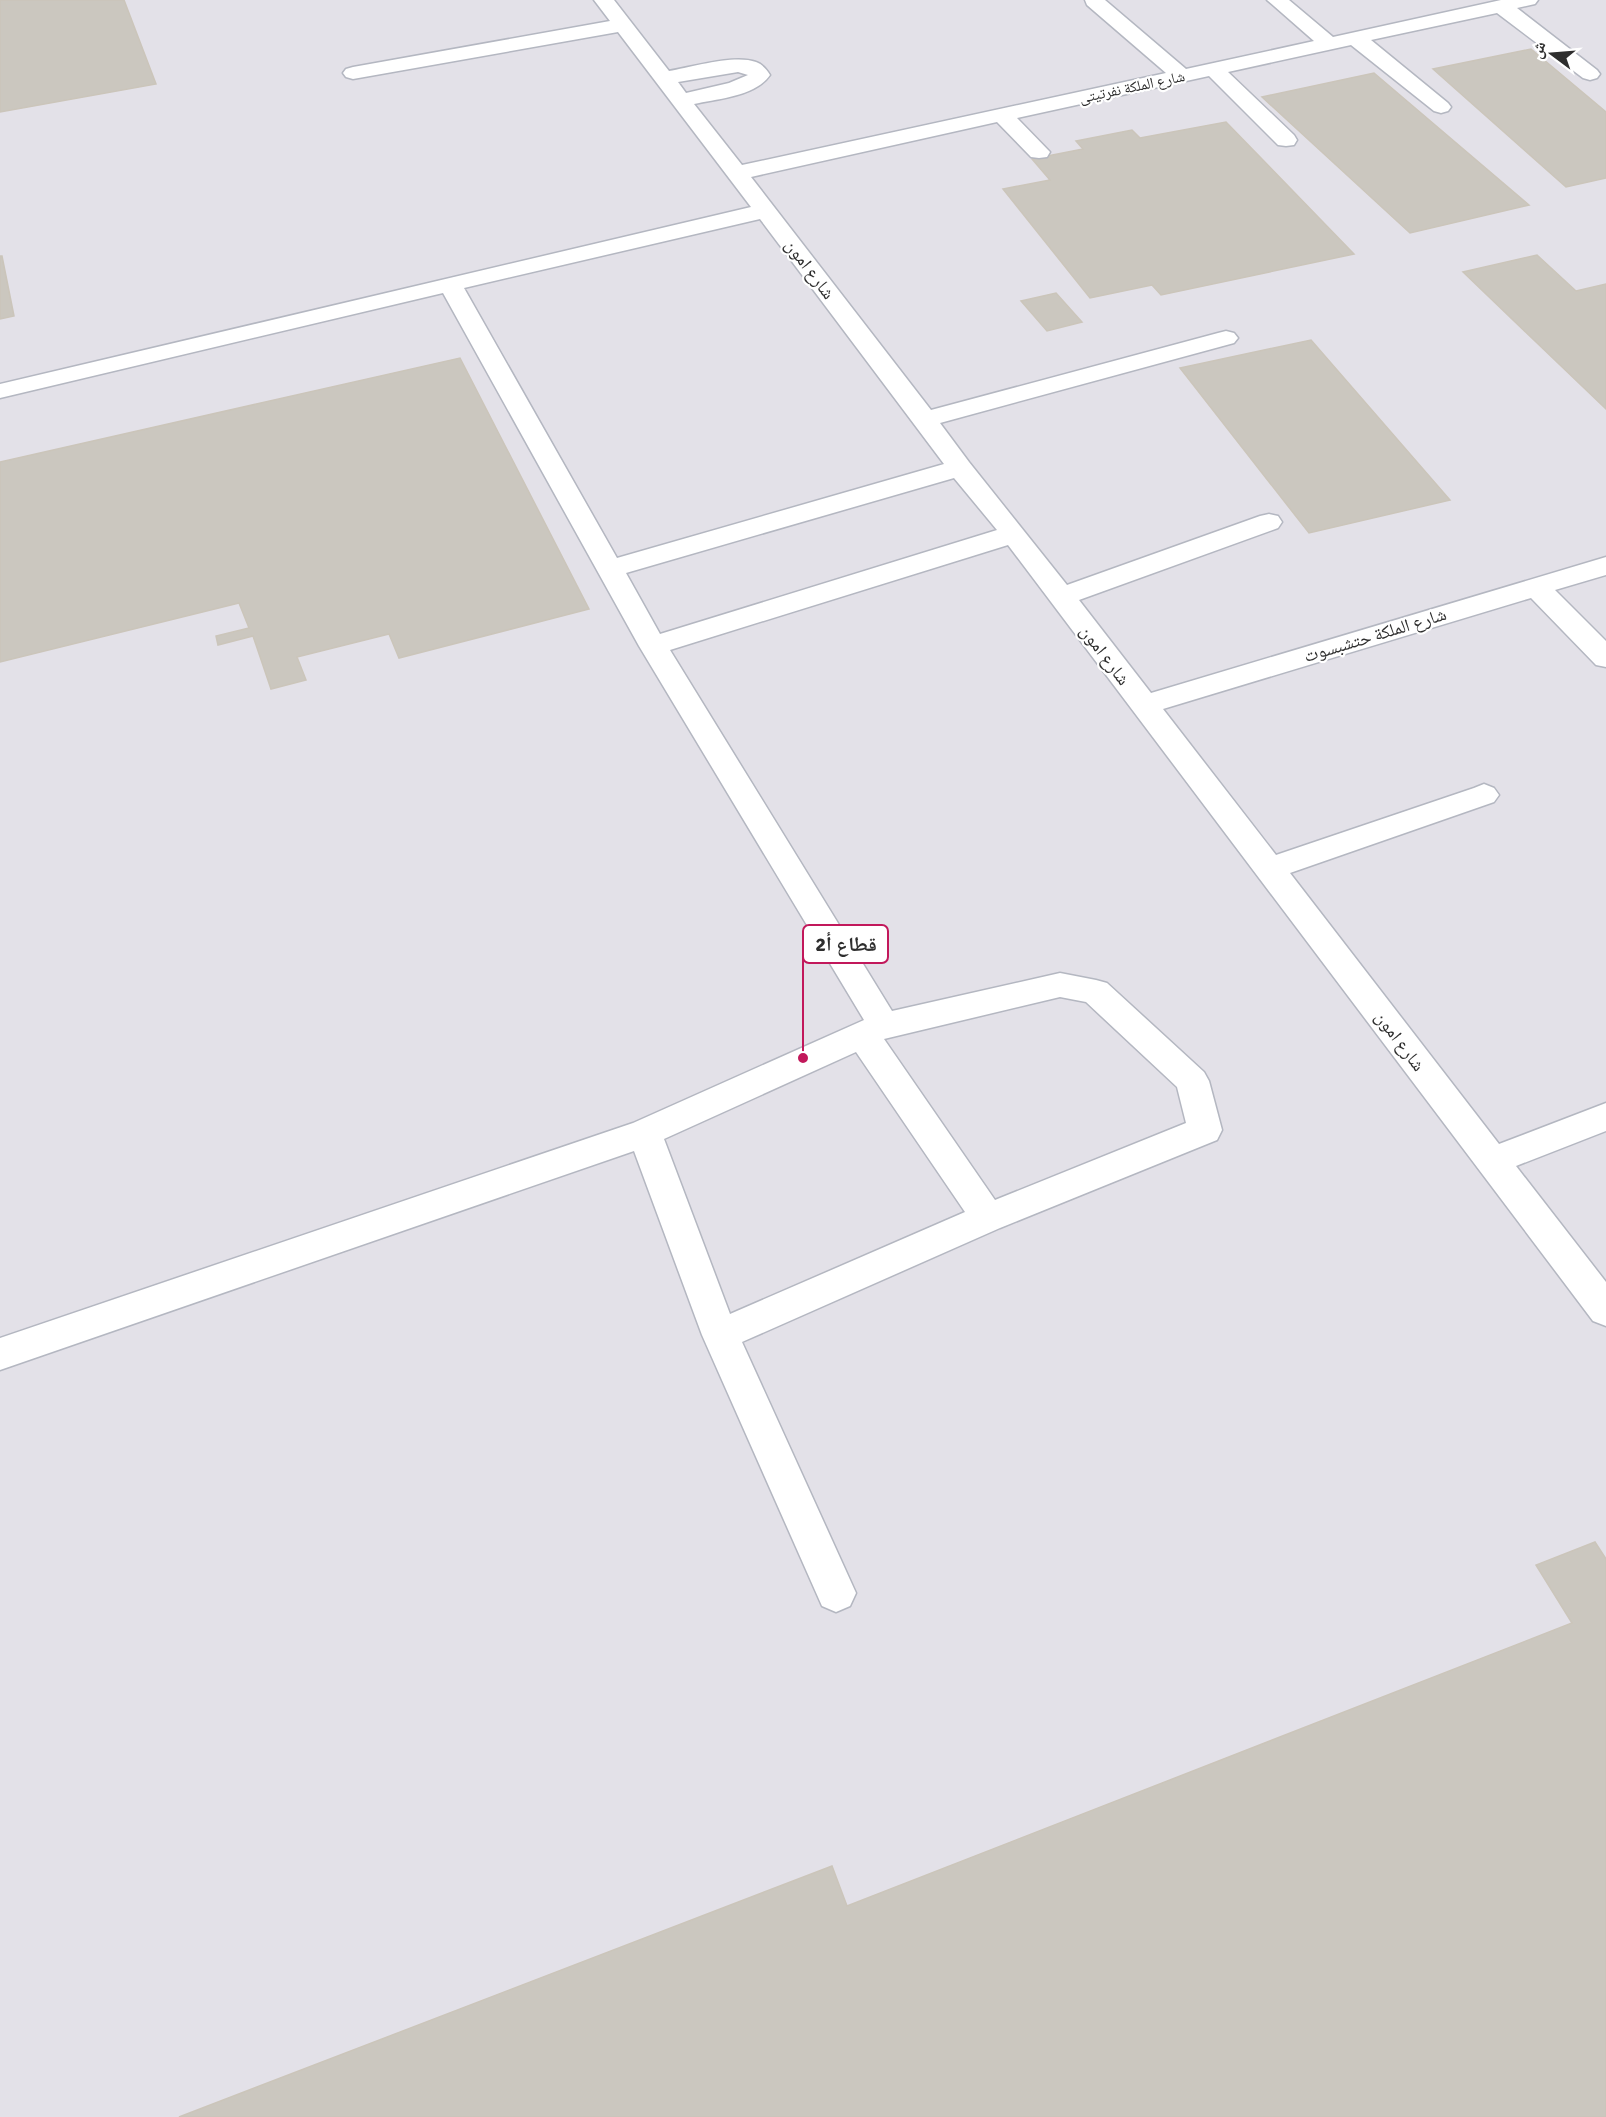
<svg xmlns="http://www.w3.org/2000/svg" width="1606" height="2117" font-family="Signika,'Noto Naskh Arabic',sans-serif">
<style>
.industrial{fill:#e3e1e8}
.building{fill:#cbc7bf;stroke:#cbc5ba;stroke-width:1.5}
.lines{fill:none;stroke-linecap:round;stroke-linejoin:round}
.minor-casing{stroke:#b4b7c1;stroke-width:3}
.minor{fill:#fff;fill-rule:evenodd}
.labels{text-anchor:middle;stroke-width:4.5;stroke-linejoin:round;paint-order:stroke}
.far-street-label{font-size:15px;fill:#2e2e2e;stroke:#fff}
.street-label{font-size:18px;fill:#2e2e2e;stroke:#fff}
.leader{fill:none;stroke:#c2185b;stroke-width:2}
.callout-dot{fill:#c2185b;stroke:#fff;stroke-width:2}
.callout{fill:#fff;stroke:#c2185b;stroke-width:2}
.callout-label{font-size:20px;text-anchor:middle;font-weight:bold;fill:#2e2e2e}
</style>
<rect width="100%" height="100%" fill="#efe9e1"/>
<path class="industrial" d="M0,0H1606V2117H0Z"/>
<path class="building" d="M0,0H124L156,84L0,112Z
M1531,49L1606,112V178L1566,187L1433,69Z
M1374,73L1529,205L1410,233L1262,97Z
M1226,122L1354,254L1161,295L1152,285L1090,298L1003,189L1050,180L1032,159L1083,149L1076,141L1132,130L1140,138Z
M1537,255L1576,291L1606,284V409L1463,272Z
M0,256H2L14,316L0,319Z
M1056,293L1082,322L1047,331L1021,301Z
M1311,340L1450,500L1309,533L1180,368Z
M460,358L589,609L399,658L389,634L297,657L306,680L271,689L253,636L218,645L216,636L249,628L239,603L0,662V462Z
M1595,1542L1606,1559V2117H179L832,1866L847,1906L1572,1623L1536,1565Z"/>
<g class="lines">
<g class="minor-casing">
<path id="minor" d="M594,0H614L669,71C692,67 735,54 756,62C762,64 767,70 770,75C756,96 718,99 694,104L742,165L1166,73L1087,5L1085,0H1105L1186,69L1314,41L1267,0H1289L1333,37L1501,0H1538L1535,4L1517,8L1597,70L1600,74L1597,78L1590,80L1583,78L1497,13L1371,40L1448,103L1451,107L1448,111L1441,113L1434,111L1351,45L1228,72L1294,135L1297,140L1294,145L1286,146L1278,145L1209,76L1017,118L1050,152L1047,157L1039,158L1031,157L997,122L751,177L931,410L1218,333L1226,331L1234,333L1238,338L1234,343L940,423L969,462L1067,585L1260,516L1269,514L1278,516L1282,522L1278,528L1079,600L1151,693L1606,557V575L1555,590L1606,641V667L1596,665L1531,598L1163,709L1276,855L1474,788L1484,784L1494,788L1499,795L1494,802L1290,873L1499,1144L1606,1103V1131L1516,1166L1606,1282V1326L1593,1321L1008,545L670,650L892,1011L1060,973L1096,980L1107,983L1204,1072L1209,1081L1222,1130L1217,1140L1000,1228L742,1342L856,1593L850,1606L836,1612L822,1606L702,1335L634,1151L0,1370V1338L633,1123L864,1020L639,646L443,293L0,398V384L751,207L618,32L353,79L346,77L343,73L346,69L353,67L610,21ZM738,72L748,75L729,83L686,93L678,82ZM760,219L944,464L617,558L464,288ZM954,478L997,530L660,634L626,573ZM1060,997L1086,1002L1177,1087L1186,1123L995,1200L884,1039ZM856,1052L965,1212L730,1314L664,1139Z"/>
</g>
<use href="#minor" class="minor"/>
</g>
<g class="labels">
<g class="far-street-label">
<text transform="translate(1132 87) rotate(-12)" y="5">شارع الملكة نفرتيتى</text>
</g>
<g class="street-label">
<text transform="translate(810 269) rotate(53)" y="6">شارع امون</text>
<text transform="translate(1375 635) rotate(-17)" y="6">شارع الملكة حتشبسوت</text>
<text transform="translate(1105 655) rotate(53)" y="6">شارع امون</text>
<text transform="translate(1400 1041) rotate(53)" y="6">شارع امون</text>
</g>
</g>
<path class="leader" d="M803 1058L803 944"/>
<circle class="callout-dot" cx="803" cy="1058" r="6"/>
<rect class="callout" x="803" y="925" width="85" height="38" rx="6"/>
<g class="callout-label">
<text x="846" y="951">قطاع أ2</text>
</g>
<g transform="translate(1552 54) rotate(286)" stroke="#ffffff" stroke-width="4.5" paint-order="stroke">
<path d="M0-4.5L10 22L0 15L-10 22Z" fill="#2e2e2e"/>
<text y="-9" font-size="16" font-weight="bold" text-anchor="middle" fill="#2e2e2e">ش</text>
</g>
</svg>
